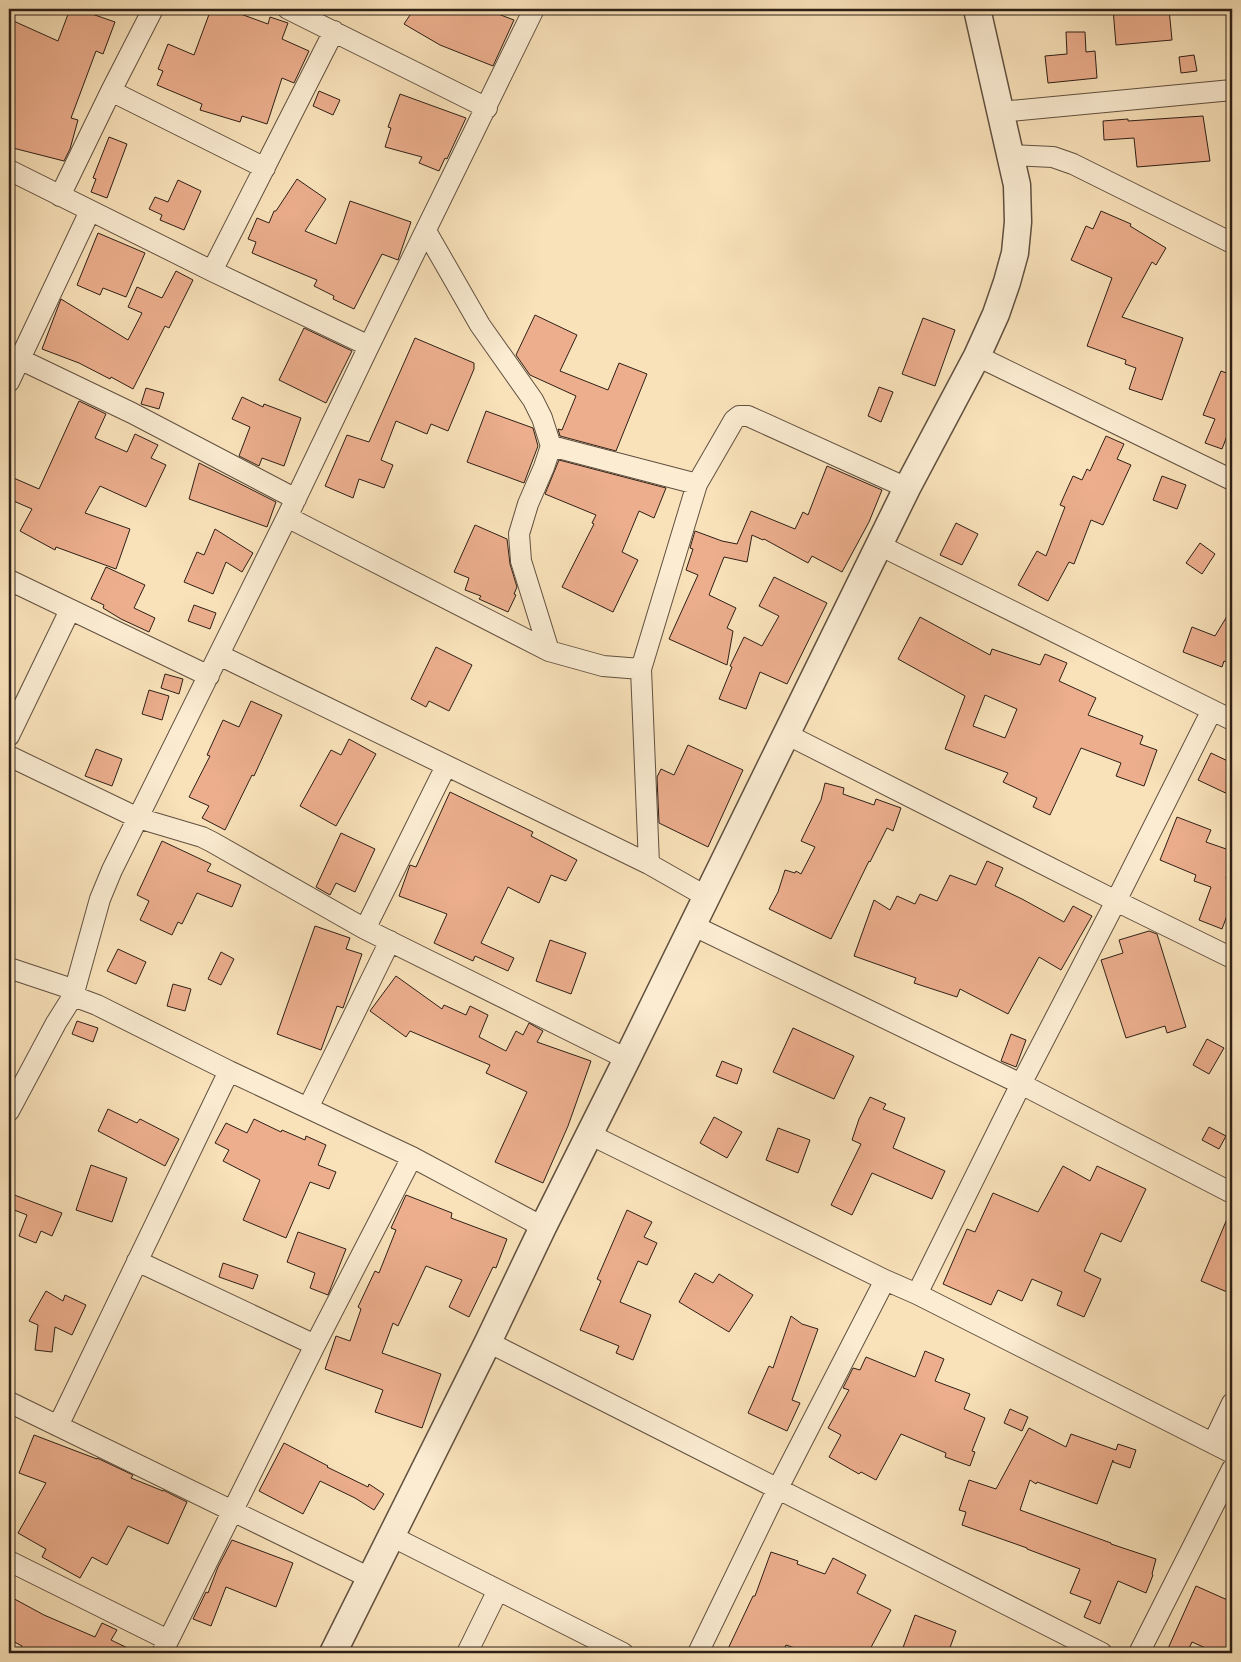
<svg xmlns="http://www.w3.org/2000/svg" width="1241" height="1662" font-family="'Gentium Book Plus',serif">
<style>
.building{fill:#ecae8d;stroke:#2e2017;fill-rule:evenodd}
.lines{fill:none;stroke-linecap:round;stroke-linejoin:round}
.minor-casing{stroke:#615040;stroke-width:22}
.tertiary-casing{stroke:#615040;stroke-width:29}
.minor{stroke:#fbecd2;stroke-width:20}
.tertiary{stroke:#fbecd2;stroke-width:26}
</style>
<rect width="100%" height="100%" fill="#f9e2ba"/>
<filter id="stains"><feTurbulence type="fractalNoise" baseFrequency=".004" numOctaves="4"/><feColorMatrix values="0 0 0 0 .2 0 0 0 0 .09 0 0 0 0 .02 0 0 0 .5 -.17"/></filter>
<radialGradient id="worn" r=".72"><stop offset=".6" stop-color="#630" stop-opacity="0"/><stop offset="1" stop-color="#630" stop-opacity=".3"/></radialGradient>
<path class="building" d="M70,9H93L92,14L115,22L103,54L96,51L71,118L78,120L70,149L64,161L9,147V19L58,41Z
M211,9H227L268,24L270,17L288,23L282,39L309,51L294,83L282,78L267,124L242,116L240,122L200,110L202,104L157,85L163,71L158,69L168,44L194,55Z
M414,9H485L514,20L493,66L440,45L404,24Z
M1113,9H1169L1172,40L1116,45Z
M1066,32H1085L1086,52L1095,51L1097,78L1048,83L1045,56L1067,54Z
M1194,55L1197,71L1181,73L1179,57Z
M319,91L340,100L333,115L313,106Z
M400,94L466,118L447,159L445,158L439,171L419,163L422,157L385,147L391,128L388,127Z
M1203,116L1210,161L1137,167L1134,138L1104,140L1103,121L1128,119V121Z
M109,137L127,144L107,198L91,192L96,179L93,178Z
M297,179L326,199L305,231L336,244L350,201L411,222L398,260L382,254L354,309L333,299L334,296L314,286L317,280L252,253L256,242L248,239L257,218L269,223L274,211H276Z
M178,180L201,191L184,230L160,220L162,215L149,209L155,197L168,202Z
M1101,211L1131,224L1130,226L1166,248L1156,265L1152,262L1122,317L1183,338L1162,400L1129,389L1136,368L1125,364L1126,360L1087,346L1112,278L1071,260L1086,226L1093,229Z
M98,233L145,253L126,297L103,288L100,295L77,285Z
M176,271L193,280L169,328L165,326L133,389L111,377L110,379L79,363L42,349L61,299L128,340L142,313L128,307L137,287L162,298Z
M535,315L577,335L560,371L608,390L619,363L647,374L616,451L560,436L558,429L562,430L576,396L530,375L516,355Z
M923,318L955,330L935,386L902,374Z
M304,328L352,351L326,403L279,380Z
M415,338L474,363V369L448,431L431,424L427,434L396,421L381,460L393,465L384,488L359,479L353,498L325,486L347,435L369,442Z
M1221,371L1232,375V423L1222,449L1205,443L1215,419L1203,415Z
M879,387L893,392L881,422L868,416Z
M146,388L164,393L159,409L141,404Z
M242,397L263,407L264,404L301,418L284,466L262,458L259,466L239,456L250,427L232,419Z
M79,401L106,414L95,438L127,452L135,434L158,445L151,458L166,465L146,507L100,486L85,513L130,529L116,569L56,547L55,550L20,531L32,509L9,499V476L39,489Z
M486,411L533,428L538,446L524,483L467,462Z
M1106,436L1124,444L1117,459L1131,465L1103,525L1091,520L1074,564L1069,562L1048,601L1018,585L1037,551L1046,556L1065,507L1060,505L1073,476L1082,480L1087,469L1090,471Z
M559,460L666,488L654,518L639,511L622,552L638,560L613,612L562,587L594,524L592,523L596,515L545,494Z
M199,463L276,502L267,527L189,499Z
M827,466L882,490L869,522L842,572L812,556L808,563L764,539L763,540L752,535L747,562L724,557L709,595L736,608L727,628L733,631L727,665L669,639L698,575L686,570L693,549L690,548L695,531L722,541L737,544L751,511L795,529L803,512L808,515Z
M1162,476L1186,485L1177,509L1153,500Z
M956,523L978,534L962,565L940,555Z
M475,525L507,539L510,564L517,587L514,594L516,595L508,612L479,599L481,596L465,590L469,578L454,572Z
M215,529L253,553L242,572L226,562L213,594L184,582L197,552L204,555Z
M1200,543L1215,554L1202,574L1186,563Z
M106,567L145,585L134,608L155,618L149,632L121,619L103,608L104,605L91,599Z
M774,577L827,603L787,684L760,672L746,709L719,699L732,667L730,666L744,637L762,646L779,616L759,606Z
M194,605L216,613L210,629L188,621Z
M1232,608V665L1224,661L1222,667L1183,652L1192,627L1215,636Z
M920,617L990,655L992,649L1040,665L1045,654L1067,663L1059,681L1096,698L1088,715L1143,736L1140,744L1157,750L1144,786L1116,776L1121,763L1081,748L1050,815L1033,807L1037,798L1003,782L1008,773L945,749L965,696L898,659ZM985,695L1017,709L1005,738L973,726Z
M436,647L472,665L449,711L429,701L426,707L411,699Z
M165,674L183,679L179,694L161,688Z
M149,690L169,696L162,720L142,714Z
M251,701L282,715L254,776L252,775L225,830L202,818L209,806L189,797L210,756L207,755L223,720L239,727Z
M349,739L376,754L336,826L300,806L331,750L341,755Z
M688,745L743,770L708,847L659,823L657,777L661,769L674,775Z
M96,749L122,759L112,786L85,776Z
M1211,753L1232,763V796L1198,780Z
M825,783L844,788L843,794L874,805L876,799L901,808L893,831L887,828L870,862L869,861L831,939L769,909L778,892L785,870L795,873L796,871L801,874L815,847L801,841L821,800Z
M450,792L533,832L531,836L577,860L566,881L551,875L539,903L508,887L481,943L514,958L508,971L475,956L473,961L434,943L447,914L399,896L410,865L416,867Z
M1177,817L1211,830L1206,842L1232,851V859L1226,878L1232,881V902L1222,929L1199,920L1211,887L1194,881L1196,875L1160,860Z
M341,833L375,849L355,892L336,883L330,895L316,887Z
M162,841L211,864L207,871L241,885L232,907L197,893L182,924L178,922L172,935L140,920L149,901L137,895Z
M987,861L1003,868L995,886L1022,899L1064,922L1073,906L1092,916L1061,970L1039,957L1008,1014L960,989L957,997L914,983L916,978L854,956L874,900L890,910L897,896L915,904L920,894L937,901L950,875L976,885Z
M315,926L350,938L346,949L362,954L343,1008L337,1006L321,1050L277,1034Z
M1149,931L1157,934L1186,1027L1167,1033L1165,1026L1126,1038L1101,960L1123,953L1119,940Z
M550,940L586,953L571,994L536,981Z
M118,949L146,962L136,984L107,971Z
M221,952L234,959L221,985L208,979Z
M396,976L442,1009L444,1005L466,1015L470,1006L488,1015L479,1037L506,1051L516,1031L523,1035L529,1023L543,1031L537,1042L591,1061L568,1126L543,1183L495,1162L527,1092L486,1073L490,1065L410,1031L406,1037L370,1011Z
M173,984L191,989L185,1011L167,1006Z
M77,1021L98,1028L93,1042L72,1034Z
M793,1028L854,1056L834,1099L773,1072Z
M1011,1034L1026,1040L1016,1067L1001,1061Z
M1207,1039L1224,1048L1209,1074L1193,1065Z
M722,1061L742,1069L737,1084L716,1076Z
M870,1097L886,1104L883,1109L905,1118L893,1148L945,1171L932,1199L872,1173L852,1215L831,1205L861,1144L852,1140L859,1119Z
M108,1109L137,1123L140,1119L179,1139L165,1166L98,1131Z
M714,1117L742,1132L727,1158L700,1143Z
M254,1119L281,1132L282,1130L305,1140L306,1136L326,1145L318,1165L336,1172L329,1189L310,1182L286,1238L243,1220L260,1180L223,1161L229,1150L215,1143L226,1123L247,1133Z
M1209,1127L1226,1136L1219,1149L1202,1140Z
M778,1128L810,1140L798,1173L766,1160Z
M91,1165L127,1178L112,1222L76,1210Z
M1063,1166L1090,1181L1097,1166L1146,1189L1121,1242L1101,1233L1084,1271L1101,1279L1084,1317L1057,1305L1062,1292L1032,1279L1022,1301L998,1290L991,1305L943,1284L967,1229L975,1232L993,1193L1038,1212Z
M9,1193L62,1213L52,1236L41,1231L36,1243L19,1236L27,1215L9,1208Z
M406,1195L452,1213L451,1218L507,1239L496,1268L493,1267L469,1317L449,1307L462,1280L426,1266L398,1326L393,1323L382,1353L441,1374L422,1428L375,1412L383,1390L325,1369L336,1336L350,1341L361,1309L358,1307L375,1271L379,1273L396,1230L391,1228Z
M1232,1207V1294L1201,1281Z
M627,1210L652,1222L644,1237L657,1243L647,1265L638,1261L620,1302L651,1315L633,1360L616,1353L619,1346L580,1330L601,1281L597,1279Z
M298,1232L346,1249L328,1295L310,1288L315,1273L287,1262Z
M223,1263L258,1275L253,1289L219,1277Z
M695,1273L713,1283L719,1274L753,1295L729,1332L679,1302Z
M46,1291L63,1301L65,1295L86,1305L72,1335L55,1327L52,1352L35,1350L38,1325L29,1321Z
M791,1316L802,1324L818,1329L792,1400L800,1403L787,1431L748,1413L769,1366L773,1368Z
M925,1351L944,1359L935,1381L970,1394L964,1409L985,1418L972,1451L975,1452L970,1466L945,1457L946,1453L901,1434L876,1480L861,1472L859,1474L829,1457L841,1435L828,1428L849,1390L843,1388L853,1368L860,1370L866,1357L915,1377Z
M1010,1409L1028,1417L1022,1431L1004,1423Z
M1029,1428L1066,1447L1071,1434L1116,1450L1118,1444L1136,1450L1130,1468L1113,1462V1460L1097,1504L1037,1482L1036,1484L1030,1480L1020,1510L1111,1543V1544L1156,1559L1152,1574L1153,1575L1146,1593L1118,1581L1100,1624L1084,1617L1091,1601L1070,1593L1080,1569L1027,1549V1548L962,1525L966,1512L959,1510L969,1480L996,1489Z
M34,1435L97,1459V1458L133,1475L131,1478L163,1491V1490L187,1502L168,1544L128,1526L107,1565L92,1557L80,1578L42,1557L46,1549L18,1533L46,1483L19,1473Z
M284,1443L328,1466L327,1467L368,1487L369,1484L384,1494L374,1510L355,1498L320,1481L303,1514L259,1491Z
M232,1540L293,1563L276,1607L226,1587L211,1626L193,1619L206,1592L208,1593L218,1567Z
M771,1552L798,1561L797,1564L825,1574L833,1558L866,1575L857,1593L891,1610L868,1653H809L786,1645L782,1653H726L753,1596H755Z
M1196,1586L1232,1602V1641L1227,1653H1217L1192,1642L1187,1653H1166Z
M9,1596L44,1615L95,1637L102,1623L117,1630L111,1640L138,1653H54L43,1649L41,1653H19L22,1646L9,1639Z
M915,1615L956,1631L948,1653H901Z"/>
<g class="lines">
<g class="minor-casing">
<path id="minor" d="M288,9L487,108
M111,91L265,168
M1000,112L1232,90
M1009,155L1053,157L1073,164L1232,243
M9,170L212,271L369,346
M60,196L111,91L153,9
M426,231L480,325L533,400L542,418L551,446L544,467L528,504L519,534L521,561L549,651
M212,271L334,31
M9,354L132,413L296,499
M977,356L1232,480
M9,382L90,211
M551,446L697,484
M287,517L549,651L603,666L641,669
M879,545L1232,720
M9,580L209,676
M219,655L649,864L707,897
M786,734L1116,901L1232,958
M9,736L70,610
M9,756L138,818L202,837L212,842L365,929L627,1059
M649,864L641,669L697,484L734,420L739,416H748L907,488
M692,925L1021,1084L1232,1193
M365,929L446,766
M9,968L75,990
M73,996L97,1005L229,1071L412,1157L543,1227
M308,1108L390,941
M9,1111L56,1023L73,996L100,899L112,870L287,517L369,346L534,9
M589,1134L885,1280L917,1294L1232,1453
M137,1261L315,1345
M917,1294L1021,1084L1116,901L1212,710
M488,1342L1102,1653
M9,1402L370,1578
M58,1426L229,1071
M1213,1443L1232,1403
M391,1536L623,1653
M9,1561L168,1640
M162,1653L315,1345L412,1157
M467,1653L498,1590
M698,1653L778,1488L885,1280
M1139,1653L1232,1469"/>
</g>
<g class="tertiary-casing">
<path id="tertiary" d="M333,1653L488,1342L543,1227L627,1059L907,488L977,356L996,314L1007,282L1015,253L1018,222L1017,185L977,9"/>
</g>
<use href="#minor" class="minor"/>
<use href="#tertiary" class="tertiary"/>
</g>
<rect width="1241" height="1662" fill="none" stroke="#f9e2ba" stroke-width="30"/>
<rect x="10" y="10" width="1221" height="1642" fill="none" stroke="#2e2017" stroke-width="2.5"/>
<rect x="15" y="15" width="1211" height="1632" fill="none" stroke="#2e2017"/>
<rect width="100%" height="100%" filter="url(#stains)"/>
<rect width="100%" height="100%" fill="url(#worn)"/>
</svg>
